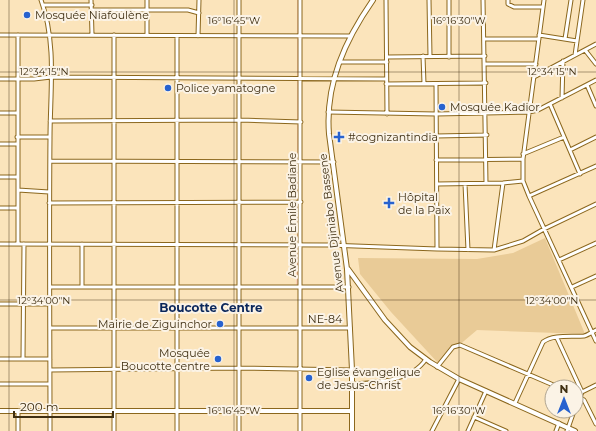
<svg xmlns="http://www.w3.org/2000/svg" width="596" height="431" font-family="Montserrat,sans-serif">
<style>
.green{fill:#e9cb97}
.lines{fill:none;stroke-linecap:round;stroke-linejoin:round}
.stream{stroke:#fbb5b2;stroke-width:1}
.street-casing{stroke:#8b671d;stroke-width:5}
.secondary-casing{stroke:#8b671d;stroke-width:6}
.street{stroke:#fff;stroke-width:3}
.secondary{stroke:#fff;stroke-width:4}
.ticks{fill:none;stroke:#3f2f12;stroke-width:1;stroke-opacity:0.45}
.poi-dot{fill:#2762cf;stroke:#fbf3e6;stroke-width:1.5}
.labels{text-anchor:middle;stroke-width:4;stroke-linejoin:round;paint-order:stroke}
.poi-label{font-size:11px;fill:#3f2f12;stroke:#fbf3e6;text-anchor:start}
.street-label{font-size:11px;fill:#3f2f12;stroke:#fbf3e6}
.neighbourhood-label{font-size:12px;font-weight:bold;fill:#0b275b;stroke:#fbf3e6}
.ticks-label{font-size:10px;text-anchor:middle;fill:#3f2f12;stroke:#fbf3e6;stroke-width:4;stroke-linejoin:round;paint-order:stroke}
</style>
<rect width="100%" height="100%" fill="#fbe4bb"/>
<path class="green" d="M545,238L585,334L477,330L438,363L391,312L360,274L358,258L477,259L513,253Z"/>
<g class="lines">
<path class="stream" d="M298,77V0
M298,201V80
M298,204V243
M297,285L298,246"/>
<g class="street-casing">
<path id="street" d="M41,0C57,43 50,93 50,138C49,236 50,333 50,431
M91,0L92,34
M147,0V35
M239,0V431
M386,0L387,114
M429,0L430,56
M449,0V57
M483,0L486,183
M508,0V4L514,7H543
M544,0L523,159V181L529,196L596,341
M43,5H92
M92,10H188L199,13
M0,35L350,36
M18,35V244
M539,35L577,41
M198,36L199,0
M484,39H539
M565,39L571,0
M585,50L596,64
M575,55L583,0
M423,56L424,84
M387,57L485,56
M340,62H387
M485,64H536
M534,77L596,44
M0,79H34L51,77L386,79
M386,84L486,83
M436,84L437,249
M587,85L596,106
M562,98L563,61
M550,104L580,174
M328,112L436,114L529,112L538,110L596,80
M0,113H17
M50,121L240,120L301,122
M436,136L487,135
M17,137H50
M0,144H17
M570,150L596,137
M523,154L564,137
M436,160L523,159
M50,161L334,162
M0,177H17
M437,184L503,183L523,181
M465,184L468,250
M18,190L49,192
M529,196L596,166
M49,203L301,202
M0,208H18
M0,244L328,245L437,249L494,250L523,241L544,229L596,204
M494,250L503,183
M559,260L596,243
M50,287H349
M82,287V244
M572,287L596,276
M0,304H50
M50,328H350
M557,338L582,392
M0,359H50
M23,359L24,244
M437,367L453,347L460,345L558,387
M50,370L239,368L352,370
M0,384H50
M352,384C376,383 412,381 426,359
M576,395L584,400L596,424
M515,403L543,342C553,334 572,337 584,336C588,335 592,332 596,330
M576,407L582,392L596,385
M18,411V431
M474,417L506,431
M114,431V35
M177,431V36
M300,431V0
M432,431L459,379
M468,431L486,391
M556,431L559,423
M567,431L574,411"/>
</g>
<g class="secondary-casing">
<path id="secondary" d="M348,269L385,320L410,347L430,362L459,379L575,431
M0,411H352
M352,431V370L347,269L329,134C325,84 345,40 373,0"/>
</g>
<use href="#street" class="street"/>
<use href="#secondary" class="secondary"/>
</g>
<path class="ticks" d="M9,0V431M234,0V431M459,0V431M0,72H596M0,300H596"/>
<g class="poi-dot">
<circle cx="27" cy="15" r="4"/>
<circle cx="168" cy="88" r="4"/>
<circle cx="442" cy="107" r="4"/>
<path d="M337 131h4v4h4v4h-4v4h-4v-4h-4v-4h4z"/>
<path d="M387 197h4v4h4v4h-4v4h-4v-4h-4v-4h4z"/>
<circle cx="220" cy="324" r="4"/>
<circle cx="218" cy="359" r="4"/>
<circle cx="309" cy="378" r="4"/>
</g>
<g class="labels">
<g class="poi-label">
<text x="35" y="19">Mosquée Niafoulène</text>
<text x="176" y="92">Police yamatogne</text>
<text x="450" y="111">Mosquée Kadior</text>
<text x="348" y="141">#cognizantindia</text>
<text x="398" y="201">Hôpital<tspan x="398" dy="13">de la Paix</tspan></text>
<text x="212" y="328" text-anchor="end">Mairie de Ziguinchor</text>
<text x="210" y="357" text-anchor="end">Mosquée<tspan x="210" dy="13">Boucotte centre</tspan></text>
<text x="317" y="376">Eglise évangelique<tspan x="317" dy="13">de Jesus-Christ</tspan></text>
</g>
<g class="street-label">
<text transform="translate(292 215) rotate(-90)" y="4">Avenue Émile Badiane</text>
<text transform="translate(331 223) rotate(-97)" y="4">Avenue Djiniabo Bassene</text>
<text x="325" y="323">NE-84</text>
</g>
<g class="neighbourhood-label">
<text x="211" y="312">Boucotte Centre</text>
</g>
</g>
<g class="ticks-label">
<text x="234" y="24">16°16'45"W</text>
<text x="459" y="24">16°16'30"W</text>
<text x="44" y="75">12°34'15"N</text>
<text x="552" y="75">12°34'15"N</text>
<text x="44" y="304">12°34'00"N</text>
<text x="552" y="304">12°34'00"N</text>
<text x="234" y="414">16°16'45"W</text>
<text x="459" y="414">16°16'30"W</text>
</g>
<g transform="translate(564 399)"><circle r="19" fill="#fbf3e6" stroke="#b0a591"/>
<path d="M0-3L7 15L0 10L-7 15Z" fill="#2762cf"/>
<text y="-6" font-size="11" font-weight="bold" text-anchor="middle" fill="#3f2f12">N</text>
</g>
<path d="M14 411v6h99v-6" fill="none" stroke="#3f2f12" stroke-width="2"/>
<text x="20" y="411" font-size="12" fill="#3f2f12" stroke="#fbf3e6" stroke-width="3" paint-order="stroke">200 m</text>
</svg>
